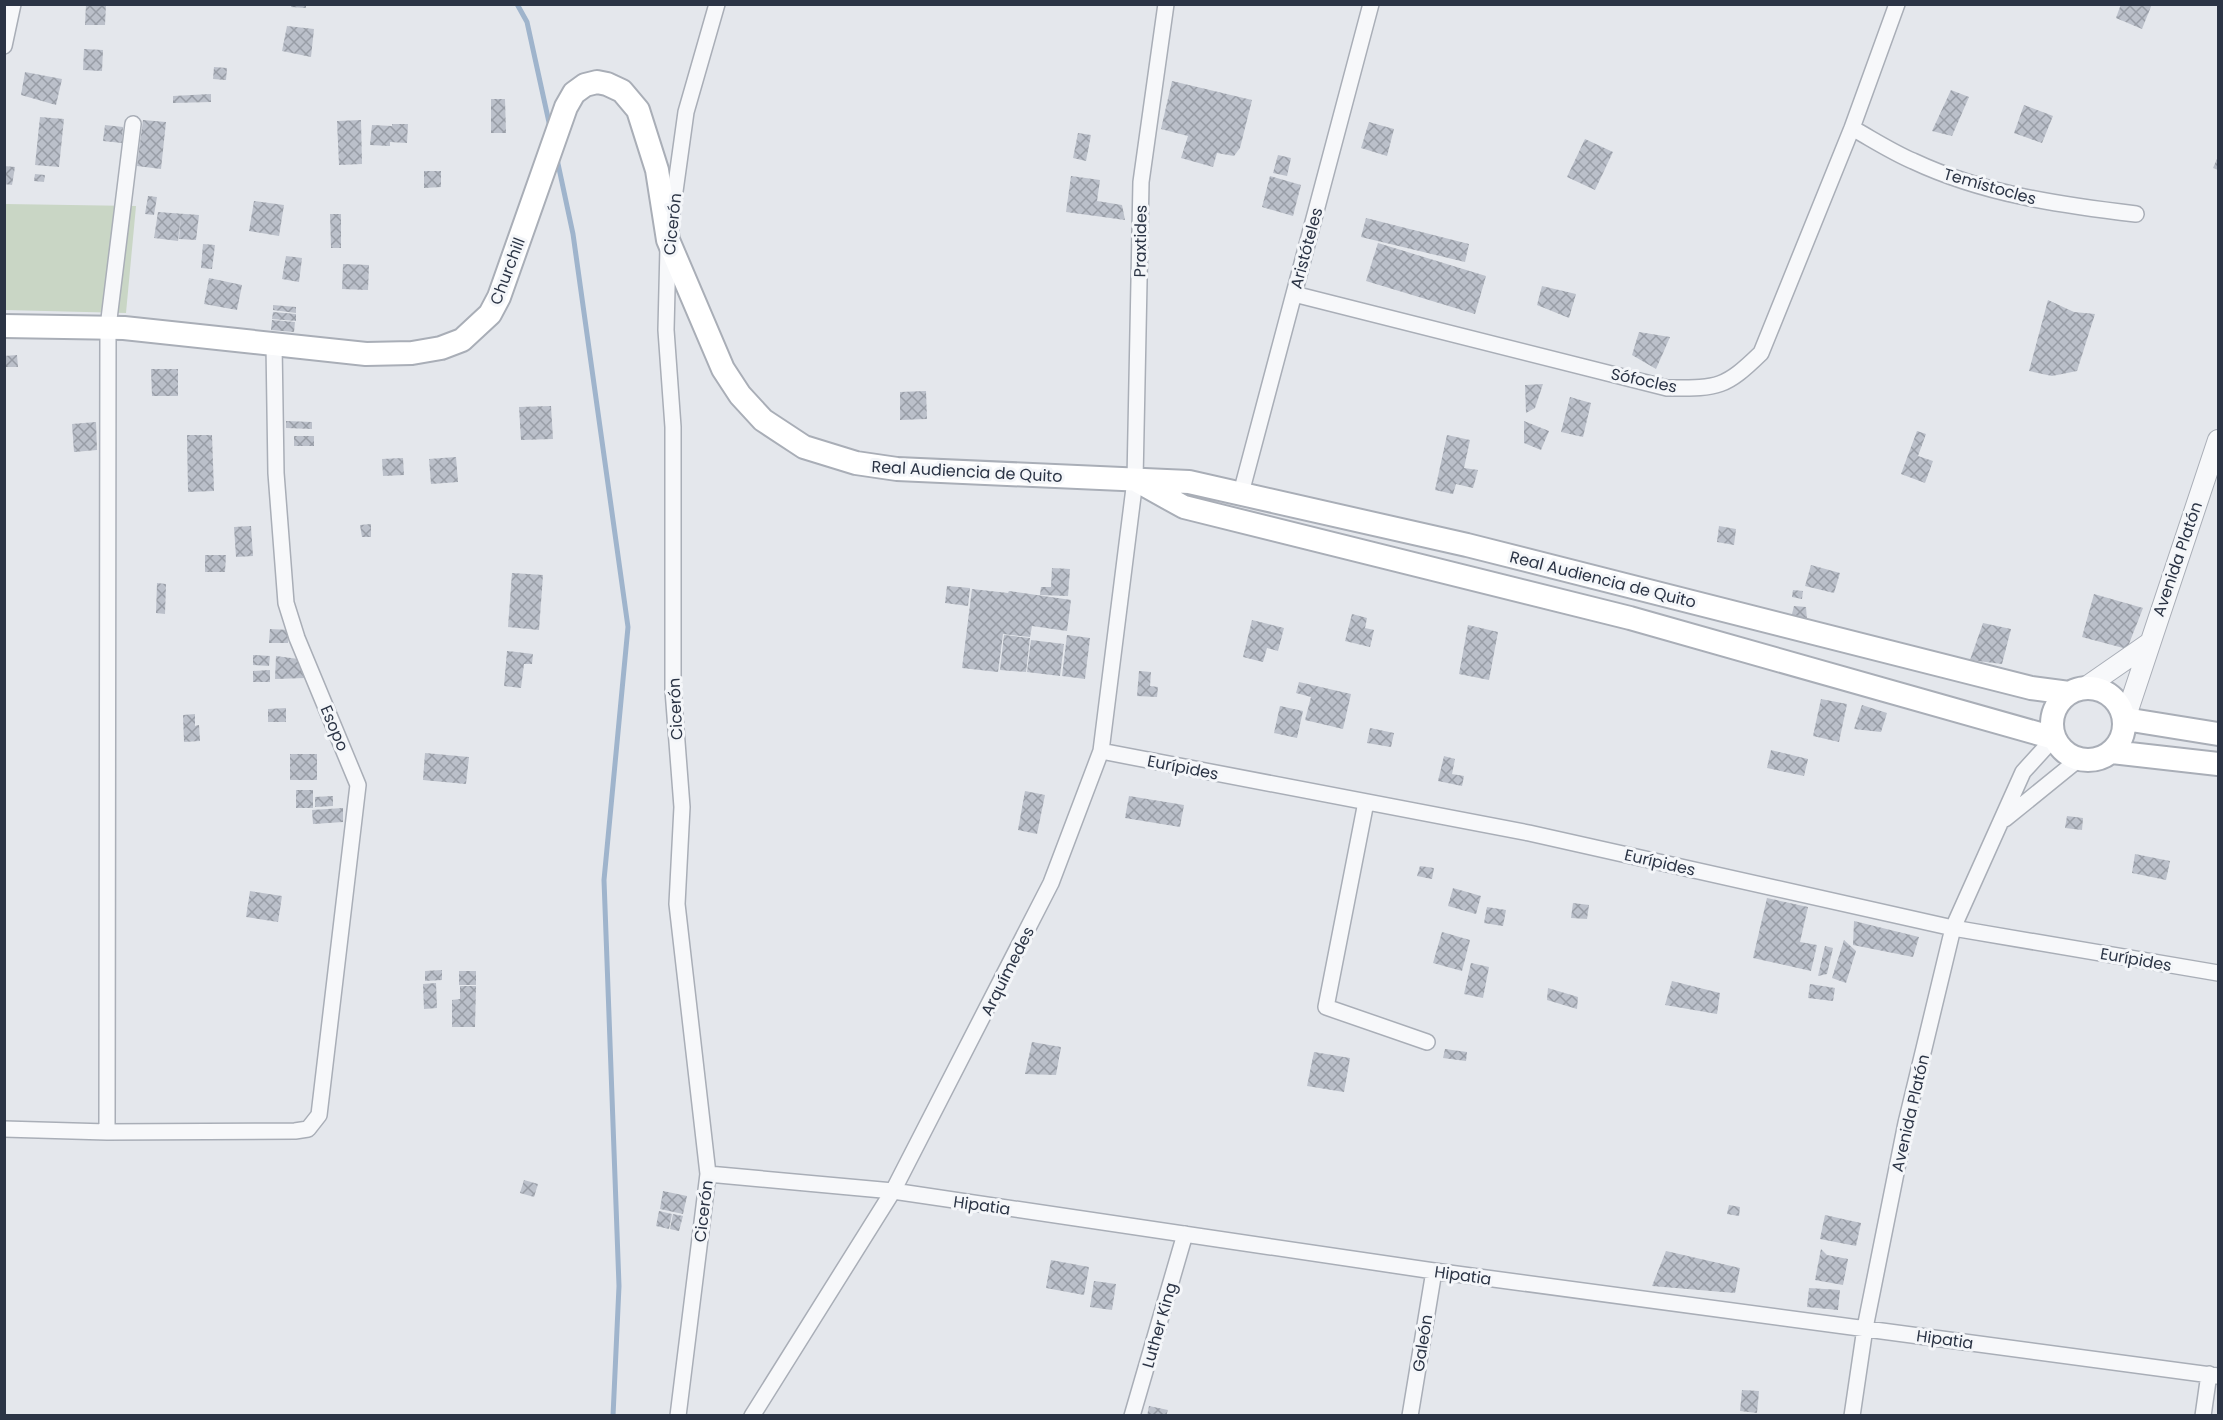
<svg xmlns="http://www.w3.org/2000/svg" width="2223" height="1420" font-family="Poppins,sans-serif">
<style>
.green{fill:#c9d6c5}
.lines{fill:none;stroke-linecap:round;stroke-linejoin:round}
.stream{stroke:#9fb4cc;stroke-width:5}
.building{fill:url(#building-cross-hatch)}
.minor-casing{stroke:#a9aeb7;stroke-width:18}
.tertiary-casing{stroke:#a9aeb7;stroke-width:22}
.secondary-casing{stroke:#a9aeb7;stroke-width:26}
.minor{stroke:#f7f8fa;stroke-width:15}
.tertiary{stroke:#f7f8fa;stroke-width:20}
.secondary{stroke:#fff;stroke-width:22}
.labels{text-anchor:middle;stroke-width:6;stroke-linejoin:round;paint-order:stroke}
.street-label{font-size:16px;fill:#2b3445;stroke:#f4f6f9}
</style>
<defs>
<pattern id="building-cross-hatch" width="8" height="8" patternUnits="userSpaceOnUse" patternTransform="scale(1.5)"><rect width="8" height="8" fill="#bbc0ca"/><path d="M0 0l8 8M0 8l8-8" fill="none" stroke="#989da6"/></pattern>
</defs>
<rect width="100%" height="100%" fill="#e4e7ec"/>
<path class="green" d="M5,204L136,206L126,313L5,310Z"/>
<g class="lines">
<path class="stream" d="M517,4L527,22L550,127
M557,159L573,234L628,627L604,880L619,1286L613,1416"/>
</g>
<path class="building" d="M86,4H106L105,25H85Z
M291,4H306V8L291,7Z
M2121,4H2152L2142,29L2116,18Z
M287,26L314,29L311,57L282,51Z
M84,49L103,50L102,71L83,70Z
M214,67L227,68L226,80L213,79Z
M25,72L62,79L56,105L21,95Z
M1172,81L1252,100L1240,148L1234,156L1217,153L1213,167L1181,158L1188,136L1161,129Z
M1951,90L1969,97L1952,136L1932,131Z
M211,94V102L173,103V96Z
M491,99H505L506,133H491Z
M2024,105L2053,116L2042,143L2014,133Z
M40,117L64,119L59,167L35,165Z
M143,120L166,122L161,169L137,166Z
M361,120L362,164L339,165L337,121Z
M1369,122L1394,129L1387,156L1361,148Z
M392,124H408L407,143L390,142V146L370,145L372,125L392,126Z
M105,125L123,127L122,143L103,141Z
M1078,133L1091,135L1086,161L1073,158Z
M1585,139L1613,152L1595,190L1567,177Z
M1278,155L1291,158L1287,176L1273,173Z
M2217,159L2218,160V170L2213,168Z
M4,166L15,167L12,185L4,184Z
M424,171H441V187L424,188Z
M35,174L45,175L44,182L34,181Z
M1071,176L1100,180L1097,201L1122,205L1125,220L1066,212Z
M1270,176L1301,185L1293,216L1262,207Z
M148,196L157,197L154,215L145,214Z
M254,201L284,205L279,236L249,231Z
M158,212L199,215L196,240L179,239L181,217L178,241L154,238Z
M330,214H341V248H331Z
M1366,218L1469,244L1465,262L1361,237Z
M1378,243L1486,276L1475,314L1366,281Z
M203,244L215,245L212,269L201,268Z
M286,256L302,258L299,282L282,279Z
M343,264L369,265L368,290L342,289Z
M209,278L242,285L237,310L204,304Z
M1542,286L1576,294L1569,318L1537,305Z
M2048,300L2074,312L2095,314L2077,371L2052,376L2029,371Z
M273,305L296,307V313L273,310Z
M273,312L296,314V321L272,319Z
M272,320L295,322L294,332L271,330Z
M1639,332L1670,337L1656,369L1632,355Z
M17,355L18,367H4V356Z
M151,369H178V396H152Z
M1543,384L1535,408L1526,413L1525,385Z
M926,391L927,419L900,420V392Z
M1570,397L1591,403L1583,437L1561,432Z
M551,406L553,439L521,440L519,407Z
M286,421L312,422V429L286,428Z
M1524,421L1549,431L1541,450L1524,443Z
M96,422L97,450L74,452L72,424Z
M1917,431L1926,434L1918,456L1933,461L1925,483L1901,474Z
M187,435H212L214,491L188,492Z
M1447,435L1470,440L1464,468L1478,470L1473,488L1456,484L1453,494L1435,490Z
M294,436H314V446H294Z
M456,457L458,482L431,484L429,459Z
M403,458L404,475L383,476L382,459Z
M371,524V537H362L360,525Z
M251,526L253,556L236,557L234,527Z
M1719,526L1736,529L1734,545L1717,542Z
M205,555H226L225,572H205Z
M1811,565L1840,573L1834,593L1805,586Z
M1052,568L1070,569L1068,596L1040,595L1041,587H1051Z
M512,573L543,575L539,630L508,627Z
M157,583L166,584L165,614L156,613Z
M947,586L970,588L968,606L945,603Z
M972,589L1008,593L1009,591L1071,600L1067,631L1032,626L1030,637L1003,634L998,672L962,668Z
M1793,590L1803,591L1802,599L1792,597Z
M2094,594L2143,608L2127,649L2082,637Z
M1794,606L1806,607L1807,620L1791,618Z
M1352,614L1367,618L1365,628L1374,630L1370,647L1345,641Z
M1252,620L1284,628L1278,651L1267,648L1263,662L1243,657Z
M1983,623L2011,629L2002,664L1970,660Z
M1468,625L1498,632L1489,680L1459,674Z
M270,629L289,630L288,643H269Z
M1004,635L1030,638L1026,672L1000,670Z
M1067,635L1090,638L1085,679L1062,676Z
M1031,640L1064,644L1060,676L1027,672Z
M507,651L533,654L532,664H524L521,688L504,686Z
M253,655L270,656L269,666L253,665Z
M276,656L306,660V678L275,679Z
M270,670V682H253V671Z
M1139,671L1151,672L1150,686L1158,687L1157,697L1137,696Z
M1299,682L1351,694L1343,729L1305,720L1311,697L1296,693Z
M1821,699L1847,704L1839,742L1813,736Z
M1862,705L1887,713L1881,732L1854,729Z
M1280,706L1303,711L1297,738L1274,733Z
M286,708V722H268V709Z
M195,714V726L199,725L200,741L184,742L183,715Z
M1370,728L1394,733L1391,747L1367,743Z
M1771,750L1808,759L1804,776L1767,768Z
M425,753L469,757L466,784L423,780Z
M290,754H317V780H290Z
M1444,756L1455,759L1452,774L1464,776L1462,786L1438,781Z
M296,790H313V808H296Z
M1025,791L1045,795L1037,834L1018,830Z
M333,796V806L315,807V797Z
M1129,796L1184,805L1180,827L1125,818Z
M343,808V822L313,824L312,810Z
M2067,816L2083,818L2082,830L2065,828Z
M2135,854L2170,861L2166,880L2132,873Z
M1420,866L1434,868L1432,879L1417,876Z
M1453,888L1481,896L1476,914L1448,906Z
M250,891L282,896L278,922L246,917Z
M1767,898L1808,907L1800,942L1817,945L1811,971L1753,958Z
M1573,903L1589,905L1587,919L1571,918Z
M1487,907L1506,910L1503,926L1484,923Z
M1854,921L1919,937L1913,957L1853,945Z
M1442,932L1470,940L1462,971L1433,963Z
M1844,940L1856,951L1846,983L1832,978Z
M1825,946L1833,948L1827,974L1818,976Z
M1471,963L1489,967L1483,998L1464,994Z
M442,970V980L425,981V971Z
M459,971H476V985H459Z
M1672,981L1720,993L1717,1014L1665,1005Z
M436,983L437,1008L424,1009L423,984Z
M1810,984L1835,988L1833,1001L1808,998Z
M460,986H476L475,1027H452V1000L460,999Z
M1548,988L1578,997L1577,1009L1547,1000Z
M1032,1042L1061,1047L1056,1075L1025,1074Z
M1445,1049L1467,1052L1466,1061L1443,1058Z
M1314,1052L1350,1058L1344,1092L1307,1086Z
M524,1180L538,1184L534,1197L520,1193Z
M663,1191L687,1196L683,1214L660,1209Z
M1729,1205L1740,1207L1739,1216L1727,1214Z
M659,1211L672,1214L669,1229L656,1226Z
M673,1214L683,1216L679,1231L670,1229Z
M1825,1215L1861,1223L1856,1246L1820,1239Z
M1821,1249L1827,1255L1848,1259L1843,1285L1815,1280Z
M1666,1251L1740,1268L1735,1293L1652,1286Z
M1051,1260L1089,1267L1084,1295L1046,1288Z
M1094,1281L1116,1284L1112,1310L1090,1307Z
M1809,1288L1840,1290L1838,1310L1807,1307Z
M1742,1390L1759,1391L1757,1413L1740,1411Z
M1149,1406L1168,1410L1166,1416H1147Z"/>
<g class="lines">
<g class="minor-casing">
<path id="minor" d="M4,46L13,4
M1852,128C1872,139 1892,152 1913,161C1983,194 2060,205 2136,214
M671,220L686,112L717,4
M668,247L666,330L673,427V690L682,807L677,904L708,1174L678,1416
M1294,294L1667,388C1718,388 1724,389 1761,353L1852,128L1897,4
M1241,493L1371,4
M1101,751L1529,833L1953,928L2218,973
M1366,802L1326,1007L1427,1042
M2005,819L2079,759
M4,1129L107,1132L295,1131L308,1129L319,1115L358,785L297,638L286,603L276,473L274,344
M107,1132L108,327L133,124
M708,1174L893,1191L1434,1271L2218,1376
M752,1416L893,1191L1051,883L1101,751L1135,480L1141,182L1166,4
M1132,1416L1185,1234
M1410,1416L1434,1271
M1852,1416L1865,1328L1906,1123L1953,928L2023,772L2054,738
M2203,1416L2209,1374"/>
</g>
<g class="tertiary-casing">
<path id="tertiary" d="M2086,687L2148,644
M2125,719L2218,440"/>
</g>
<g class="secondary-casing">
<path id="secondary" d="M4,326L124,328L366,354L412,353L441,348L462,340L490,314L499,297L566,107L574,93L585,85L597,82L607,84L622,91L638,110L657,170L668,240L723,369L740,395L763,420L804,447L856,463L897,469L1189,482L1467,545L2031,688L2069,693
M1139,482L1184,507L1630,618L2054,738
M2052 724a36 36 0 1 1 72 0a36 36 0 1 1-72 0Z
M2125,719L2218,734
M2112,752L2218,764"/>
</g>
<use href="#minor" class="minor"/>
<use href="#tertiary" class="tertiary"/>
<use href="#secondary" class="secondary"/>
</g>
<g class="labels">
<g class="street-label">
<text transform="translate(1990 186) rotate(16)" y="6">Temístocles</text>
<text transform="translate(672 224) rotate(-84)" y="6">Cicerón</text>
<text transform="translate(1140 241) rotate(-89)" y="6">Praxtides</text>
<text transform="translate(1306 248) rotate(-75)" y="6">Aristóteles</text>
<text transform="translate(507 271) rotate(-69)" y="6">Churchill</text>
<text transform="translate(1644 380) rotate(12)" y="6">Sófocles</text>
<text transform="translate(967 471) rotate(3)" y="6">Real Audiencia de Quito</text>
<text transform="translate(2177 559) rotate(-71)" y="6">Avenida Platón</text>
<text transform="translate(1603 579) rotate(14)" y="6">Real Audiencia de Quito</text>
<text transform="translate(675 709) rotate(-93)" y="6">Cicerón</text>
<text transform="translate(335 728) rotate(67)" y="6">Esopo</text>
<text transform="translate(1183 767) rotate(11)" y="6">Eurípides</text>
<text transform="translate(1660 862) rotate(13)" y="6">Eurípides</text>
<text transform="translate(2136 959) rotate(10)" y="6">Eurípides</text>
<text transform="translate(1007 971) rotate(-63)" y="6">Arquímedes</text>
<text transform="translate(1910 1113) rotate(-77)" y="6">Avenida Platón</text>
<text transform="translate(982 1205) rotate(8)" y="6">Hipatia</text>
<text transform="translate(703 1211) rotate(-83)" y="6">Cicerón</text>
<text transform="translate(1463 1275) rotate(8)" y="6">Hipatia</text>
<text transform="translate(1159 1325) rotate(-74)" y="6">Luther King</text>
<text transform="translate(1945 1339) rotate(8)" y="6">Hipatia</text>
<text transform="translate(1422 1343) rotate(-81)" y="6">Galeón</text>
</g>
</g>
<rect width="2223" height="1420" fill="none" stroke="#2b3445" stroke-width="12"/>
</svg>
